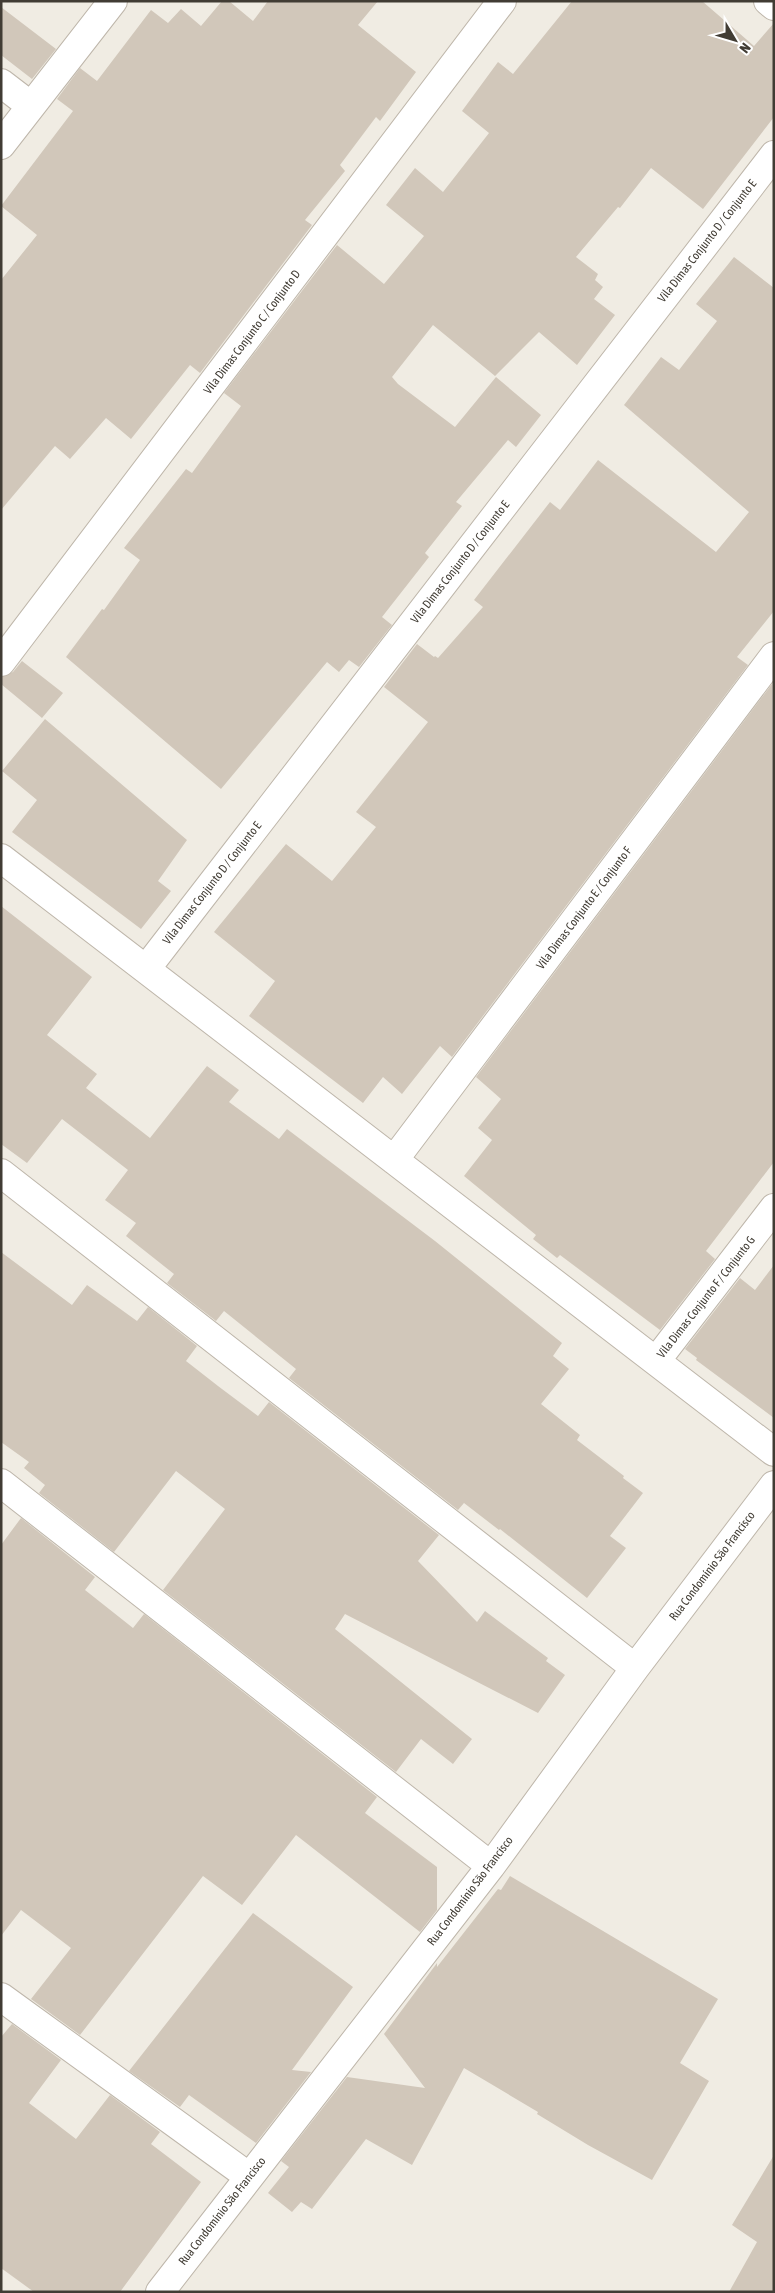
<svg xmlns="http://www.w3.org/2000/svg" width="775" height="2293" font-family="'Asap Condensed',sans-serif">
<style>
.building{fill:#d1c7ba}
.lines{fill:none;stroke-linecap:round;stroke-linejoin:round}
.minor-casing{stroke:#beb6aa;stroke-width:30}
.minor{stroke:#fff;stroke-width:28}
.labels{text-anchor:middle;stroke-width:4;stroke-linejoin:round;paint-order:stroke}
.street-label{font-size:12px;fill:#413c34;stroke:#fff}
</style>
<rect width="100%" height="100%" fill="#f0ece3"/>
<path class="building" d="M222,1H229L253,21L268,1H378L358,25L416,72L380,121L376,117L340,165L345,171L305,220L312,225L200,373L190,365L131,439L106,418L70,459L55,446L1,510V280L37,235L1,206L73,111L57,99L80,68L97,81L151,10L168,23L181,9L201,26Z
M572,1H702L754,46L774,23V117L703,209L651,168L620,208L618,207L576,257L598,274L595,280L603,287L594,299L615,315L577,365L539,332L495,376L433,325L392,377L398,384L455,427L496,377L541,415L516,447L508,440L456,502L462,506L425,553L429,557L382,617L392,625L359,667L349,660L339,672L327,662L221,789L66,657L102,609L104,610L140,560L124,548L186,469L192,473L241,406L224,393L337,245L384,284L424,236L386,205L415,168L443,192L489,133L462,111L498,62L513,74Z
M1,7L56,49L32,79L1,55Z
M734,257L774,288V611L737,657L748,665L452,1057L440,1046L402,1094L383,1077L363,1103L249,1016L275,981L214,932L286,844L332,881L376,827L356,812L428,722L384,687L417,644L434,657L435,656L438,658L483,607L474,600L550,502L560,510L598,460L716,552L749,512L624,405L661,357L679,370L717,321L696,304Z
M22,661L63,693L42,718L1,684V677L13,672Z
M772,684L774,1162L706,1251L715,1259L660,1330L560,1255L557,1258L533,1239L536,1235L464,1176L492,1140L478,1128L501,1099L476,1077Z
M45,719L187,840L158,881L171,891L141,929L12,832L37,800L2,771Z
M1,906L92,977L47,1035L97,1074L86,1088L150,1138L207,1066L239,1090L229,1102L279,1139L287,1129L435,1241L562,1343L553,1356L569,1369L541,1404L580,1435L577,1440L624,1476L623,1478L643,1493L610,1536L626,1548L587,1598L500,1529L499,1530L464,1503L458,1510L289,1378L296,1369L224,1311L216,1321L167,1283L174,1274L126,1236L136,1223L105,1200L128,1170L62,1119L27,1163L1,1144Z
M1,1252L72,1305L87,1285L137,1321L148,1307L197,1346L186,1361L218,1386L258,1416L269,1402L439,1535L418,1561L477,1622L485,1611L548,1658L546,1661L565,1675L538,1713L345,1614L335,1629L472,1739L453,1764L421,1739L396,1772L163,1590L225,1509L176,1471L114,1552L39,1493L45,1485L24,1468L29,1462L1,1442Z
M774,1265V1418L696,1360L697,1358L685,1349L740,1278L755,1290Z
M21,1518L95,1577L85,1590L133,1628L144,1614L377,1797L365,1813L437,1867V1910L420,1932L296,1835L242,1905L203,1876L80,2035L31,1999L71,1948L21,1910L1,1936V1545Z
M510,1876L718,1999L680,2063L709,2081L652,2180L588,2145L537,2114L538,2112L464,2068L412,2165L366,2139L312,2209L301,2202L292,2212L268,2193L289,2167L281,2161L347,2077L425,2088L384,2034L437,1963V1967L498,1889L501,1890Z
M253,1913L353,1987L292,2070L311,2072L256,2143L189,2095L180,2107L129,2071Z
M12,2024L61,2060L29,2103L76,2139L110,2095L160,2132L151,2144L201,2182L120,2292H34L1,2268V2037Z
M774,2155V2292H729L757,2242L732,2225Z"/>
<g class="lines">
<g class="minor-casing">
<path id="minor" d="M768,1L774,6
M1,83L31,106
M1,145L113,1
M1,662L502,1
M1,858L774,1452
M146,969L774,155
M394,1160L774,656
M1,1173L635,1668
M656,1361L774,1208
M1,1483L491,1866
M1,1997L248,2176
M160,2292L491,1866L635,1668L774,1485"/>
</g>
<use href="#minor" class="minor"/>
</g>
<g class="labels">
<g class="street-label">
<text transform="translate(707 241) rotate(-52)" y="4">Vila Dimas Conjunto D / Conjunto E</text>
<text transform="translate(252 332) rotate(-53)" y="4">Vila Dimas Conjunto C / Conjunto D</text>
<text transform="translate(460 562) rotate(-52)" y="4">Vila Dimas Conjunto D / Conjunto E</text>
<text transform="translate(212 883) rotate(-52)" y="4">Vila Dimas Conjunto D / Conjunto E</text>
<text transform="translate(584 908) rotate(-53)" y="4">Vila Dimas Conjunto E / Conjunto F</text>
<text transform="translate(706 1297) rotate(-52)" y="4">Vila Dimas Conjunto F / Conjunto G</text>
<text transform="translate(712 1566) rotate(-53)" y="4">Rua Condomínio São Francisco</text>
<text transform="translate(470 1891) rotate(-53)" y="4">Rua Condomínio São Francisco</text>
<text transform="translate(222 2211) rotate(-52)" y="4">Rua Condomínio São Francisco</text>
</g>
</g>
<rect width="775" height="2293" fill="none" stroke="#413c34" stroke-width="5"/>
<g transform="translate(735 40) rotate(128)" stroke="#ffffff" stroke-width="4" paint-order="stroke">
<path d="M0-4L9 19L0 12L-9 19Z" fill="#413c34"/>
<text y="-8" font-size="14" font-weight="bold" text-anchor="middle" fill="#413c34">N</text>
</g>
</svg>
